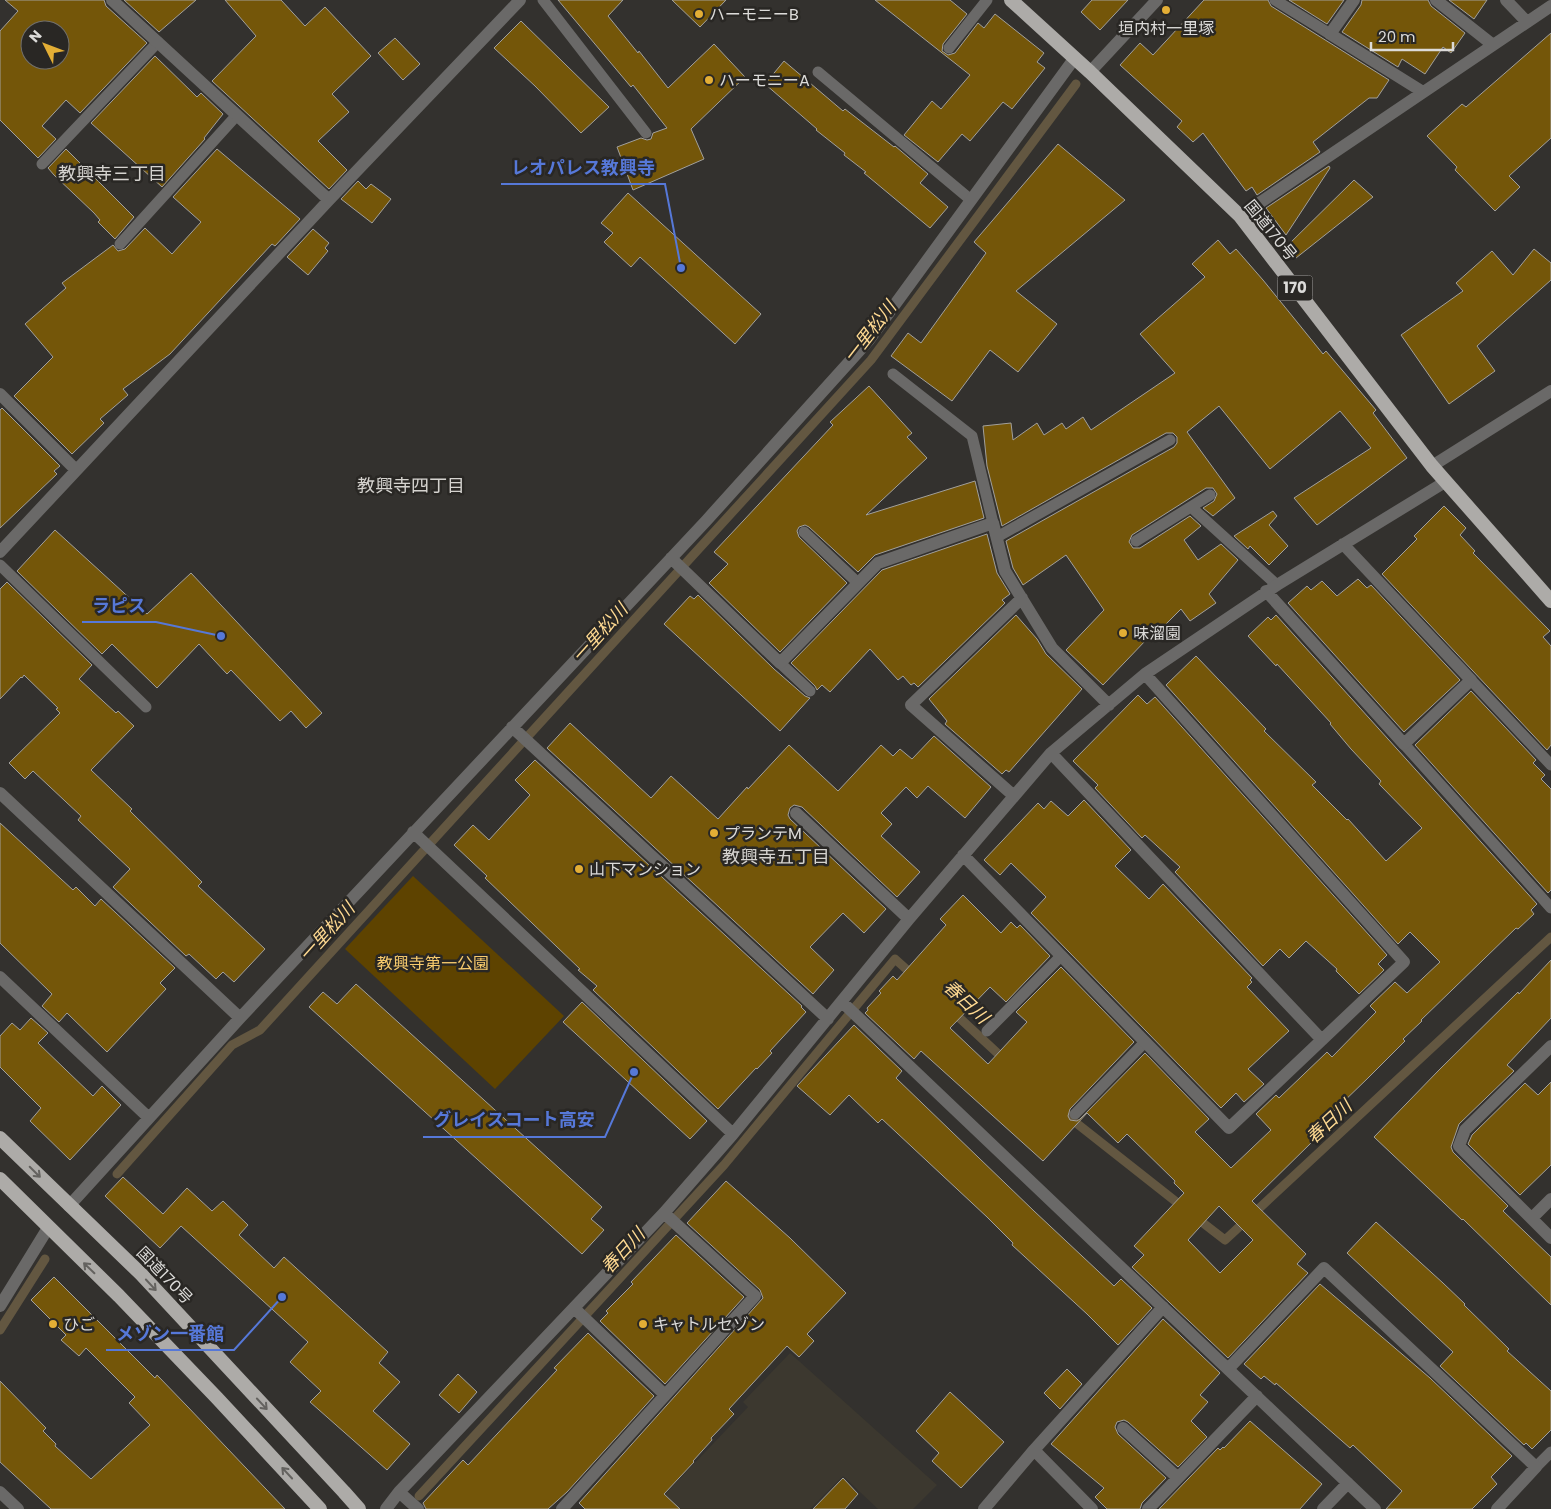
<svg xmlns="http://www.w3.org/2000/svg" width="1551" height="1509" font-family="Poppins,'Noto Sans JP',sans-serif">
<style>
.built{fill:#3c382f}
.green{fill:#5e4300}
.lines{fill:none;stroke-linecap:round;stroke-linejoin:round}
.stream{stroke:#635741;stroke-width:9}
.building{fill:#745609;stroke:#a2a09c;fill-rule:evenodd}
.service{stroke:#6a6968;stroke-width:11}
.minor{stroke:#6a6968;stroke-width:12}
.trunk{stroke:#adaba8;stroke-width:14}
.oneway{stroke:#64625f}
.poi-dot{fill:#e3ae35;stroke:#292724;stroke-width:2}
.labels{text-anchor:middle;stroke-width:5;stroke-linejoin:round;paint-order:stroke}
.shield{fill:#292724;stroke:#a6a5a3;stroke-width:1}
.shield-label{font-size:15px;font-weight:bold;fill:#dcdbd9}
.poi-label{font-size:16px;fill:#dcdbd9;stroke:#292724;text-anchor:start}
.street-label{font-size:16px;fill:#dcdbd9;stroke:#292724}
.park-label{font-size:16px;fill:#f8cb6d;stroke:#292724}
.neighbourhood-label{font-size:18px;fill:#d5d3cf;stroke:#292724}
.water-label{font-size:18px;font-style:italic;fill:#fed991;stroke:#292724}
.leader{fill:none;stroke:#5678d8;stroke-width:2}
.callout-dot{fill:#5678d8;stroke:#292724;stroke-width:2}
.callout-label{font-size:18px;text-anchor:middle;font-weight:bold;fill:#5678d8;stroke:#292724;stroke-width:5;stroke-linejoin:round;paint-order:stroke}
</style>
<rect width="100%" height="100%" fill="#33312e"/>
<path class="built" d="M790,1353L937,1485L913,1509H878L843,1476L810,1509H651L748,1407L743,1402Z"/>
<path class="green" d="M413,876L564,1016L495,1089L345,949Z"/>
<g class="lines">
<path class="stream" d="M952,1011L1007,1062
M1061,1111L1184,1208
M117,1174L232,1045L260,1030L871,360L1076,84
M1194,1216L1225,1240L1551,937
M0,1330L45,1259
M419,1496L724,1165L895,959L915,977"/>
</g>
<path class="building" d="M5,0H104L106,6L147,43L80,113L66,100L42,126L56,139L38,158L0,120V31L18,11ZM30,30H60V60H30Z
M124,0H196L159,32Z
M225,0H281L305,26L325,7L371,56L332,94L349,112L318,141L347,170L329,189L212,81L256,36Z
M558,0H623L608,16L638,53L639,51L668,88L714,44L745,77L691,129L704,159L633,190L617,147L641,138L647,140L651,139L653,133L667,128L633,85L631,87Z
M672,0H726L700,27Z
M875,0H950L967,14L943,44L942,51L948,55L955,53L978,23L984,28L995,14L1044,53L1037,62L1045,68L1012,109L1003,102L970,141L962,134L938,162L904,135L932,101L941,109L970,75Z
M1092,0H1128L1100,30L1081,12Z
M1204,0H1268L1271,6L1389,80L1377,98H1369L1313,142L1320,152L1257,195L1252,187L1246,191L1203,133L1193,142L1177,127L1182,121L1120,65L1140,43L1153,55Z
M1289,0H1344L1327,24Z
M1362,0H1428L1431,6L1465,33L1451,53L1443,47L1425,74L1402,59L1398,67L1342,32L1361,5Z
M1449,0H1487L1474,19Z
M521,21L609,107L581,133L535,86L494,48Z
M1551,33V138L1509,176L1520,187L1495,211L1455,170L1457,167L1427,136L1462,104L1466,107Z
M395,38L420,64L403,80L378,53Z
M155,56L196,96L197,97L201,93L223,114L204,138L205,139L162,187L91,123Z
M784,61L843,111L845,109L894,147L895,146L928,174L920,183L948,207L930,228L864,173L866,172L844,155L845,153L816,130L817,129L765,84Z
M1058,144L1125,200L1016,291L1057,324L1018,372L990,350L952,401L891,356L908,333L921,343L986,253L974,242Z
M66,149L134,217L115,239L98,222L100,220L94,213L54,175L48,168Z
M217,149L300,219L275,246L272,244L170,354L123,389L128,395L100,419L104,423L72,454L14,396L53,357L25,324L66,288L62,283L113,245L118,251L125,249L145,228L172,254L201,222L173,197Z
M1329,166L1330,168L1286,235L1266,208Z
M1354,180L1373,197L1296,258L1286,247Z
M358,181L366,189L371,184L391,199L372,223L341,199Z
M628,193L761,314L735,344L640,257L631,267L604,242L613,233L601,223Z
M313,229L329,243L325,248L328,251L308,275L287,257Z
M1218,240L1230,254L1236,249L1263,280L1323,354L1326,351L1376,410L1373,413L1407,458L1317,525L1294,498L1371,448L1340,411L1270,469L1219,406L1187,432L1235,498L1213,516L1203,508L1214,501L1217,494L1213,488H1206L1132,535L1129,542L1133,548H1140L1190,516L1201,526L1184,540L1198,560L1221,544L1238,560L1209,594L1216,603L1190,621L1181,609L1149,641L1147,639L1103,685L1066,650L1104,610L1066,555L1023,585L1013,568L1006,541L1174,447L1177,443V437L1173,433H1166L1002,526L987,466L983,426L1011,423L1013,440L1037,423L1044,435L1062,423L1066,429L1083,417L1091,430L1175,373L1140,334L1205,277L1192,264Z
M1534,249L1551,263V280L1477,346L1495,371L1449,404L1401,335L1463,291L1456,283L1492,251L1513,275Z
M869,386L912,433L907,437L927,458L866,515L975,481L984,518L875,555L858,572L809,527L805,525L799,527L797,531L799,537L847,583L780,652L709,583L728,564L714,552L833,425L830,422Z
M2,408L60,466L54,471L57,474L0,528V410Z
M1444,506L1466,528L1460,535L1475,551L1473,553L1550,631L1543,637L1551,646V745L1547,750L1382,574L1417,539L1414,536Z
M1273,511L1277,516L1269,525L1288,546L1269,565L1250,546L1248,549L1234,536Z
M55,530L147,614L191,573L322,713L306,728L291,711L280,721L231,670L227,674L199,644L157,688L112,644L102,654L17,571Z
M987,534L997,573L1010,594L1002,600L1005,603L918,687L914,683L911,685L903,676L898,680L870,649L830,692L822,685L817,690L815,686L791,663L882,570Z
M1358,579L1367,588L1371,585L1460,680L1404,732L1288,603L1307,586L1311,590L1322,581L1337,596Z
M7,582L92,665L79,679L116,713L118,711L134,726L91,770L132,809L130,811L202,882L198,886L265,949L234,982L223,972L216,979L189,954L186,956L113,887L130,869L78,820L81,816L33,771L25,779L9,763L60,713L56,709L58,708L24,675L22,678L21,677L0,699V589Z
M698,595L774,669L805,696L810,698L780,731L664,624L690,596L694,599Z
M1016,615L1037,639L1046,654L1082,689L1009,772L1006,770L1002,774L945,724L947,721L929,699Z
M1276,615L1537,904L1531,910L1534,914L1518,929L1516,928L1421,1020L1422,1021L1403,1039L1405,1041L1368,1078L1308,1136L1313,1141L1252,1201L1306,1254L1297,1264L1308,1273L1228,1358L1132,1267L1144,1255L1134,1246L1184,1193L1174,1183L1175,1181L1127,1134L1118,1143L1087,1113L1043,1161L921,1051L914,1059L865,1013L868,1010L867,1008L881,993L879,991L893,976L897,980L946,925L940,919L963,895L1001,933L1011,922L1017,928L1020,925L1050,956L1006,1002L990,987L950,1028L988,1064L1027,1022L1016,1012L1061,967L1134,1042L1070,1109L1068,1116L1070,1120L1077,1121L1080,1119L1145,1053L1209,1119L1195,1132L1231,1168L1271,1130L1256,1114L1276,1095L1279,1098L1327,1052L1332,1057L1376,1012L1370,1006L1395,982L1407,993L1440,962L1410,932L1398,944L1166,685L1196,656L1266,729L1264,731L1316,782L1312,785L1347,820L1348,819L1386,861L1422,828L1379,784L1381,781L1351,749L1330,724L1331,723L1277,664L1276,666L1248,636L1268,617L1271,620ZM1219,1206L1253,1240L1220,1273L1188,1240Z
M1471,691L1536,760L1533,763L1545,775L1541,779L1551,789V890L1548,893L1415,745Z
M1138,695L1147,704L1155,697L1387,955L1378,964L1384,970L1359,994L1336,971L1337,969L1306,941L1289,958L1280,949L1263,966L1175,872L1180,867L1145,835L1142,838L1095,788L1098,785L1073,761Z
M570,723L651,798L671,776L718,819L747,787L748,789L789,745L838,791L881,745L893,756L900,749L912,759L934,736L991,787L965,818L928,786L917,798L906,787L881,813L892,824L881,836L920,872L897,897L802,807L794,805L790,808L788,815L790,819L886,909L864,933L843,913L810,947L834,970L813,994L547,748Z
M535,760L802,1006L801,1007L806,1012L770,1051L772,1053L757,1069L756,1068L718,1109L593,990L597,986L578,970L580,969L485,878L487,876L454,845L473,825L489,840L530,795L515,780Z
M1084,800L1131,850L1115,866L1149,899L1163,884L1252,978L1250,980L1252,982L1247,987L1289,1031L1248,1069L1264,1084L1244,1102L1236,1093L1221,1108L1031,913L1046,897L1011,863L1000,875L984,860L1038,803L1044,809L1051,801L1068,816Z
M0,823L73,890L76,887L95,906L101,899L175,968L160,983L166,989L107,1052L67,1013L59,1022L42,1006L52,994L0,943Z
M1551,960V1018L1507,1065L1514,1071L1459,1124L1451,1147L1453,1152L1508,1206L1503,1211L1551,1257V1305L1463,1219L1462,1220L1374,1137L1439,1070L1518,992L1519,994Z
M356,984L602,1207L591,1219L604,1230L582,1254L309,1007L323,992L337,1004Z
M582,1002L707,1121L690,1139L563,1022Z
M31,1018L48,1033L38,1043L93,1096L102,1086L121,1105L70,1160L30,1121L41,1108L0,1067V1036L12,1023L20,1030Z
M854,1025L902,1071L896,1078L1034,1211L1114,1286L1121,1279L1152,1308L1118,1345L1087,1314L1012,1245L1013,1243L987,1217L882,1119L878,1123L849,1095L830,1115L797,1086Z
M1551,1082V1165L1520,1195L1468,1144L1472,1135L1525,1083L1538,1095Z
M123,1177L163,1214L187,1188L212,1211L223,1201L248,1225L239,1235L274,1268L284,1257L388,1352L379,1363L400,1382L373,1411L410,1444L387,1470L310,1402L321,1391L290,1362L308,1342L181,1226L160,1248L105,1196Z
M726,1181L790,1238L846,1293L807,1334L814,1341L799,1357L787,1346L729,1409L734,1414L711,1438L712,1440L693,1461L694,1462L664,1494L680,1509H585L579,1503L763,1298L760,1290L687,1223Z
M1376,1222L1443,1283L1465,1304L1464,1305L1509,1349L1507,1351L1551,1391V1430L1532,1449L1526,1443L1524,1445L1440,1366L1453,1352L1347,1253Z
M676,1235L744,1297L665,1384L600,1321L608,1313L606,1311L633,1284L631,1282Z
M54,1277L155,1378L157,1375L187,1406L285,1509H51L0,1462V1381L46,1428L43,1431L56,1444L55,1446L91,1479L150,1425L129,1403L135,1397L86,1348L79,1356L61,1340L66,1335L31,1300Z
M1320,1284L1430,1378L1512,1456L1491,1477L1497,1484L1472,1509H1386L1402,1491L1353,1445L1350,1448L1276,1383L1275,1385L1264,1376L1261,1379L1244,1364Z
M1163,1319L1220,1373L1200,1395L1208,1402L1191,1421L1207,1437L1178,1467L1128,1422L1124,1420L1117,1422L1115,1427L1118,1434L1166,1478L1142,1503L1140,1509H1107L1095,1497L1104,1488L1051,1444Z
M588,1333L654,1396L567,1492L548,1509H426L423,1503L463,1460L468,1465L557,1370L554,1368Z
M1067,1369L1082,1384L1060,1409L1044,1393Z
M458,1374L477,1392L459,1413L439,1395Z
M950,1392L1004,1442L961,1488L932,1461L939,1453L916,1431Z
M1250,1421L1322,1484L1300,1509H1159L1218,1448L1220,1450L1223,1447L1224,1448Z
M843,1478L858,1494L845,1509H813Z"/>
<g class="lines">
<path class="service" d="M543,0L646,133
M1275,0L1330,34
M949,48L987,0
M818,72L971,200
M42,164L158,42
M120,244L237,115
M893,374L972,436L993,523
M1191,507L1277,585
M804,532L858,583
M997,537L1170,440
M1136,541L1210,495
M0,565L146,707
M780,663L810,691
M1471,680L1551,765
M1404,744L1551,908
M987,1031L1061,956
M1075,1114L1145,1042
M1536,1467L1551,1452"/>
<path class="minor" d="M112,0L329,200
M1354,0L1330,34L1423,92
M1436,0L1493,45
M1506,0L1527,22
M1090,72L1157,0
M1240,216L1551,6
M0,394L76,470
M1432,466L1551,391
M0,552L329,200L520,0
M671,558L780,663L878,563L993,523L1005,571L1052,648L1109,705
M1266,591L1404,744L1471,680L1343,544
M512,727L828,1019
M1051,753L1322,1040
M0,793L240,1018
M1014,796L911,705L1022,598
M796,813L909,919
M413,832L733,1134
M963,855L1229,1128L1404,962L1145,674
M0,977L149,1118
M842,1002L1375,1509
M1551,1046L1465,1130L1459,1146L1551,1238
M69,1206L240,1018L706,521L869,340L1074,59
M1532,1218L1551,1199
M0,1306L48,1228
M574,1308L665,1395
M1228,1369L1324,1268L1536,1467L1497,1509
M1123,1428L1178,1478
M1034,1450L1092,1509
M0,1492L18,1509
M399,1492L418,1509
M386,1509L399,1492L664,1213L733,1134L909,919L1051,753L1145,674L1277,585L1445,482
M562,1509L755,1296L664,1213
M984,1509L1034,1450L1163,1307
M1148,1509L1257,1396
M1323,1509L1348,1483"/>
<path class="trunk" d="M1011,0L1090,72L1240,216L1432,466L1551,601
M0,1138L141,1274L344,1492L359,1509
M0,1179L119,1296L217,1398L320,1509"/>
</g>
<defs><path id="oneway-shaft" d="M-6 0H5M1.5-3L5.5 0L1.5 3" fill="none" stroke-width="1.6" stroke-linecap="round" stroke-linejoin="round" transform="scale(1.25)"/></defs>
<g class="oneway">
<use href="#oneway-shaft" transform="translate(35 1172) rotate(45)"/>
<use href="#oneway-shaft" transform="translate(89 1268) rotate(-136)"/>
<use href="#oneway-shaft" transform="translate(151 1285) rotate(47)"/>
<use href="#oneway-shaft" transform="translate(262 1404) rotate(47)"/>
<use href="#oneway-shaft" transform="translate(287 1473) rotate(-133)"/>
</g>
<g class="poi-dot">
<circle cx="1166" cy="10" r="5"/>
<circle cx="699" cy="14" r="5"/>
<circle cx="709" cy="80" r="5"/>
<circle cx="1123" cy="633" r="5"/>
<circle cx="714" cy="833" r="5"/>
<circle cx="579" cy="869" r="5"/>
<circle cx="53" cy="1324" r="5"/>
<circle cx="643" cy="1324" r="5"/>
</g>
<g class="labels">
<rect class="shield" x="1277.5" y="275.5" width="35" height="25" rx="4"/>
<g class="shield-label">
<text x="1295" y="293">170</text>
</g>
<g class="poi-label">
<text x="709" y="20">ハーモニーB</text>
<text x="1166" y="34" text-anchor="middle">垣内村一里塚</text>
<text x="719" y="86">ハーモニーA</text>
<text x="1133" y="639">味溜園</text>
<text x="724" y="839">プランテM</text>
<text x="589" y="875">山下マンション</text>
<text x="63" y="1330">ひご</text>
<text x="653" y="1330">キャトルセゾン</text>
</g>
<g class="street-label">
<text transform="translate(1271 230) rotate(51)" y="6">国道170号</text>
<text transform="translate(165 1275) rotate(46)" y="6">国道170号</text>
</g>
<g class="park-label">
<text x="433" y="969">教興寺第一公園</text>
</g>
<g class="neighbourhood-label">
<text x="112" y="180">教興寺三丁目</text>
<text x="411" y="492">教興寺四丁目</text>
<text x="776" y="863">教興寺五丁目</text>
</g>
<g class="water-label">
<text transform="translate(870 332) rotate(-52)" y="6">一里松川</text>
<text transform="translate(600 633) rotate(-48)" y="6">一里松川</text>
<text transform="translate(327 932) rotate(-48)" y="6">一里松川</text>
<text transform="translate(966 1002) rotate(43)" y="6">春日川</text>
<text transform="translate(1329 1122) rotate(-43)" y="6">春日川</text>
<text transform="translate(623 1251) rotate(-47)" y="6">春日川</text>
</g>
</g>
<path class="leader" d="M681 268L665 184H501M221 636L156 622H82M634 1072L605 1137H423M282 1297L234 1350H106"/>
<g class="callout-dot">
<circle cx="681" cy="268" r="5"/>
<circle cx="221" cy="636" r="5"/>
<circle cx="634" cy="1072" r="5"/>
<circle cx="282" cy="1297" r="5"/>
</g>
<g class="callout-label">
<text x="583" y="174">レオパレス教興寺</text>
<text x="119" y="612">ラピス</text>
<text x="514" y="1126">グレイスコート高安</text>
<text x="170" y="1340">メゾン一番館</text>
</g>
<g transform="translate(45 45) rotate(312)"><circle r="24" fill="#292724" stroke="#716f6c"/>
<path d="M0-4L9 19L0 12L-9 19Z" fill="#e3ae35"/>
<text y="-8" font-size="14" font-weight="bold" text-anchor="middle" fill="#dcdbd9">N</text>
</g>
<path d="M1371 42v8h82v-8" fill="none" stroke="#dcdbd9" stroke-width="2.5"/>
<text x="1378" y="42" font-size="15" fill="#dcdbd9" stroke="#292724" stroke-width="4" paint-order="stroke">20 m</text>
</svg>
